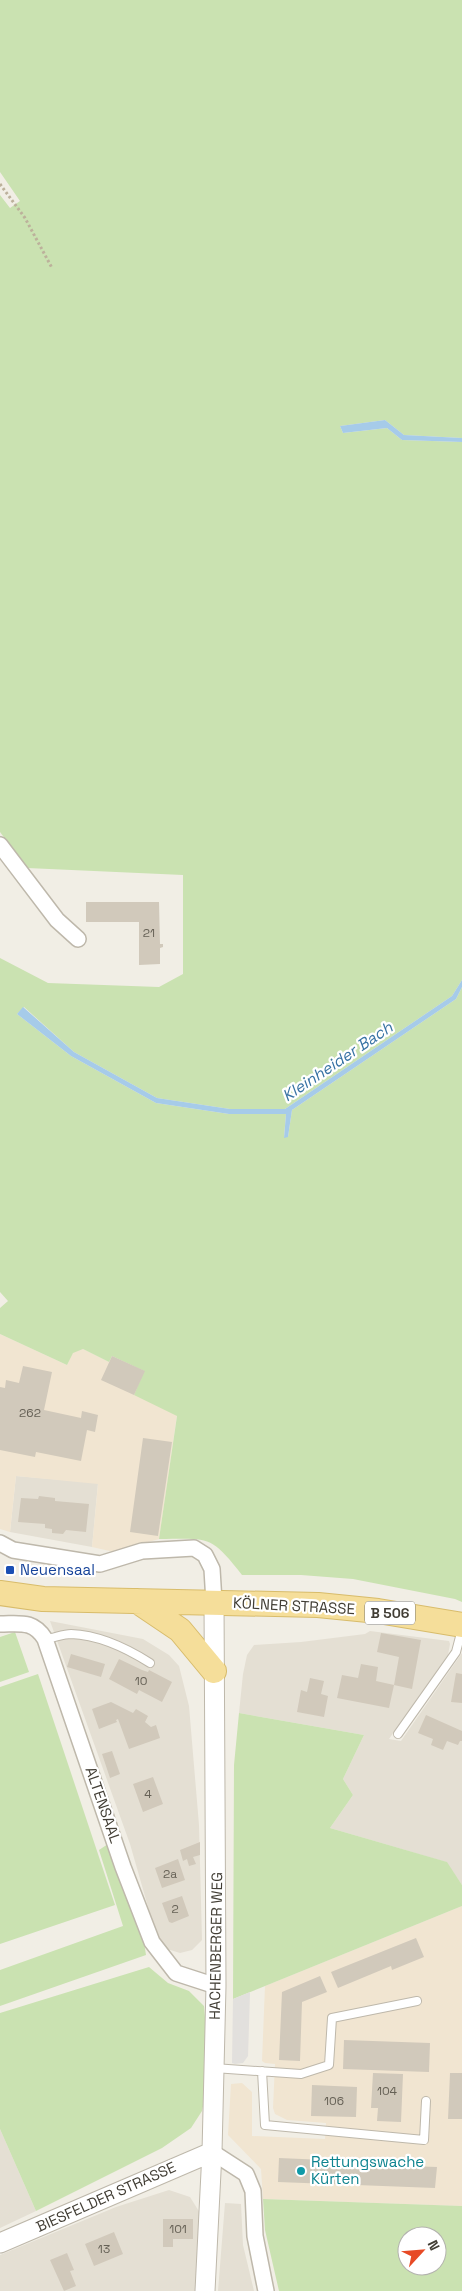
<svg xmlns="http://www.w3.org/2000/svg" width="462" height="2291" font-family="'Space Grotesk',sans-serif">
<style>
.residential{fill:#e4dfd3}
.commercial{fill:#f1e5d1}
.green{fill:#cae2b1;fill-rule:evenodd}
.parking{fill:#e2e0dd}
.water{fill:#a6cbe9}
.building{fill:#d1c9bb}
.lines{fill:none;stroke-linecap:round;stroke-linejoin:round}
.service-casing{stroke:#beb8ab;stroke-width:10}
.minor-casing{stroke:#beb8ab;stroke-width:18}
.tertiary-casing{stroke:#beb8ab;stroke-width:21}
.primary-casing{stroke:#d8bc6b;stroke-width:26}
.path{stroke:#bcb19b;stroke-width:3;stroke-dasharray:2.5 2.5;stroke-linecap:butt}
.service{stroke:#fff;stroke-width:8}
.minor{stroke:#fff;stroke-width:15}
.tertiary{stroke:#fff;stroke-width:19}
.primary{stroke:#f5de9a;stroke-width:24}
.transit-dot{fill:#1a4fb4;stroke:#fff;stroke-width:2}
.culture-dot{fill:#0f9aa8;stroke:#fff;stroke-width:2}
.labels{text-anchor:middle;stroke-width:4.5;stroke-linejoin:round;paint-order:stroke}
.number-label{font-size:12px;fill:#666156}
.shield{fill:#fff;stroke:#7b7872;stroke-width:1}
.shield-label{font-size:14px;font-weight:bold;fill:#423e35}
.transit-label{font-size:15px;fill:#164399;stroke:#fff;text-anchor:start}
.street-label{font-size:15px;fill:#423e35;stroke:#fff}
.culture-label{font-size:15px;fill:#0d838f;stroke:#fff;text-anchor:start}
.water-label{font-size:16px;font-style:italic;fill:#3873a4;stroke:#fff}
</style>
<rect width="100%" height="100%" fill="#f1eee5"/>
<path class="residential" d="M16,1476L98,1483L92,1547L10,1532Z
M50,1621L143,1639L169,1655L179,1666L189,1706L199,1825L202,1940L192,1950L180,1953L167,1949L157,1938L130,1844Z
M370,1631L449,1641L450,1644L448,1655L389,1739L401,1741L462,1653V1885L446,1862L330,1828L353,1795L343,1779L364,1735L239,1713L243,1674L247,1655L254,1645L301,1642L365,1634Z
M0,2129L36,2211L0,2228Z
M169,2190L190,2197L200,2213L196,2291H0V2255L116,2207Z
M225,2203L241,2204L243,2245L254,2291H218Z"/>
<path class="commercial" d="M0,1334L67,1365L73,1352L83,1349L109,1362L112,1356L145,1371L177,1415L159,1539L114,1552L92,1547L98,1484L16,1476L10,1532L0,1529Z
M462,1906V2206L263,2199L261,2169L228,2135L231,2084L242,2083L252,2092V2136L325,2139L326,2123L287,2120L275,2114L273,2108L275,2064L265,2063L262,2061L265,1986Z"/>
<path class="green" d="M0,0H462V438L404,435L385,420L340,426L343,433L387,428L402,440L462,442V980L452,996L285,1109H230L157,1098L74,1052L24,1007L17,1014L71,1056L156,1103L229,1114H286L284,1137H288L292,1110L456,999L462,987V1602L455,1599L353,1579L301,1575H242C210,1534 209,1539 159,1539L177,1416L134,1395L144,1371L112,1356L109,1362L83,1349L73,1353L67,1365L0,1334V1308L8,1301L0,1292V958L48,983L159,987L183,974V875L27,868L0,832V195L10,208L20,201L0,172Z
M15,1632L29,1672L0,1682V1637Z
M38,1674L115,1905L0,1944V1687Z
M239,1713L364,1735L343,1779L353,1795L330,1828L447,1862L462,1885V1906L233,1999L234,1765Z
M111,1842L143,1936L146,1955L0,2006V1970L123,1926L99,1850Z
M149,1967L168,1983L189,1991L204,2006L207,2040L205,2097L202,2111L191,2128L162,2148L36,2211L0,2129V2013Z
M263,2199L462,2206V2291H279L265,2230ZM407,2236H437V2266H407Z"/>
<path class="parking" d="M250,1992L248,2056L243,2063L235,2064L232,2063L233,1999Z"/>
<path class="water" d="M385,420L404,435L462,438V442L402,440L387,428L343,433L340,426Z
M462,980V987L456,999L292,1110L288,1137L284,1138L286,1114H229L156,1103L71,1056L17,1014L23,1007L74,1052L157,1098L230,1109H285L452,996Z"/>
<path class="building" d="M86,902H159L160,944H163V947L160,948V964L139,965V922H86Z
M112,1356L145,1371L134,1395L101,1380Z
M23,1366L52,1372L44,1410L81,1418L82,1411L98,1415L95,1432L87,1430L81,1461L36,1452L35,1457L0,1450V1387L5,1388L6,1380L19,1383Z
M143,1438L172,1442L158,1536L130,1532Z
M39,1496L55,1498V1501L89,1504L86,1532L66,1530L63,1534L52,1533V1529L45,1528V1524L18,1522L21,1498L38,1499Z
M381,1633L421,1640L412,1689L394,1685L389,1708L337,1698L342,1675L358,1678L361,1664L378,1667L376,1681L394,1685L399,1657L377,1652Z
M71,1654L105,1664L101,1677L67,1667Z
M119,1659L142,1670L148,1672L149,1670L172,1682L162,1702L139,1690L137,1694L109,1679Z
M456,1673L462,1674V1703L451,1702Z
M310,1678L324,1681L321,1694L328,1696L324,1717L297,1712L301,1690L307,1692Z
M111,1702L133,1713L136,1709L148,1716L145,1722L151,1727L156,1725L160,1738L129,1749L118,1719L116,1720L117,1722L99,1729L92,1709Z
M426,1715L462,1731V1741H460L458,1745L447,1741L443,1750L431,1745L433,1739L418,1733Z
M112,1751L120,1774L110,1778L102,1754Z
M153,1777L163,1804L143,1812L133,1784Z
M200,1842V1855L193,1857L196,1864L189,1866L187,1859L183,1861L180,1850Z
M178,1859L185,1880L162,1888L155,1868Z
M182,1896L189,1916L172,1923L169,1922L162,1903Z
M416,1938L424,1957L392,1970L391,1966L338,1988L331,1972Z
M320,1976L327,1992L302,2002L300,2061L279,2060L282,1992Z
M344,2040L430,2043L429,2072L343,2069Z
M373,2073L403,2074L401,2122L377,2121L378,2108H371Z
M450,2073H462V2119H448Z
M312,2085L357,2087L356,2117L311,2116Z
M279,2158L325,2160V2163L437,2167L435,2188L278,2182Z
M163,2219H193V2239H173V2247H163Z
M114,2232L123,2254L94,2266L85,2244Z
M67,2253L74,2270L70,2271L76,2286L64,2291L50,2260Z"/>
<g class="lines">
<g class="service-casing">
<path id="service" d="M45,1639C54,1638 63,1634 71,1634C99,1635 128,1649 150,1663
M398,1734L456,1652L462,1629
M214,2068L301,2074L329,2065L332,2018L417,2001
M262,2071L265,2125L424,2140L426,2101"/>
</g>
<g class="minor-casing">
<path id="minor" d="M0,845L57,920L78,939
M0,1543L13,1550L100,1564L142,1551L194,1548L205,1555L212,1569L214,1602
M0,1624C20,1624 33,1620 45,1639L123,1867L152,1942L176,1973L216,1986
M212,2152L246,2174L253,2191L255,2236L266,2291"/>
</g>
<g class="tertiary-casing">
<path id="tertiary" d="M0,2243L212,2152
M205,2291L212,2152L216,1986L214,1602"/>
</g>
<g class="primary-casing">
<path id="primary" d="M0,1593L43,1599L318,1605L378,1611L462,1625
M137,1601L180,1630L214,1671"/>
</g>
<path class="path" d="M0,184L25,218L52,268"/>
<use href="#service" class="service"/>
<use href="#minor" class="minor"/>
<use href="#tertiary" class="tertiary"/>
<use href="#primary" class="primary"/>
</g>
<rect class="transit-dot" x="5" y="1565" width="10" height="10" rx="2.5"/>
<circle class="culture-dot" cx="301" cy="2171" r="5"/>
<g class="labels">
<g class="number-label">
<text x="149" y="937">21</text>
<text x="30" y="1417">262</text>
<text x="141" y="1685">10</text>
<text x="148" y="1798">4</text>
<text x="170" y="1878">2a</text>
<text x="175" y="1913">2</text>
<text x="387" y="2095">104</text>
<text x="334" y="2105">106</text>
<text x="178" y="2233">101</text>
<text x="104" y="2253">13</text>
</g>
<rect class="shield" x="365" y="1601.5" width="50" height="23" rx="4"/>
<g class="shield-label">
<text x="390" y="1618">B 506</text>
</g>
<g class="transit-label">
<text x="20" y="1575">Neuensaal</text>
</g>
<g class="street-label">
<text transform="translate(294 1606) rotate(3)" y="5">KÖLNER STRASSE</text>
<text transform="translate(103 1805) rotate(71)" y="5">ALTENSAAL</text>
<text transform="translate(216 1946) rotate(-89)" y="5">HACHENBERGER WEG</text>
<text transform="translate(106 2197) rotate(-24)" y="5">BIESFELDER STRASSE</text>
</g>
<g class="culture-label">
<text x="311" y="2167">Rettungswache<tspan x="311" dy="17">Kürten</tspan></text>
</g>
<g class="water-label">
<text transform="translate(337 1061) rotate(-34)" y="6">Kleinheider Bach</text>
</g>
</g>
<g transform="translate(422 2251) rotate(64)"><circle r="24" fill="#ffffff" stroke="#b3b2ae"/>
<path d="M0-4L9 19L0 12L-9 19Z" fill="#e74a26"/>
<text y="-8" font-size="14" font-weight="bold" text-anchor="middle" fill="#423e35">N</text>
</g>
</svg>
